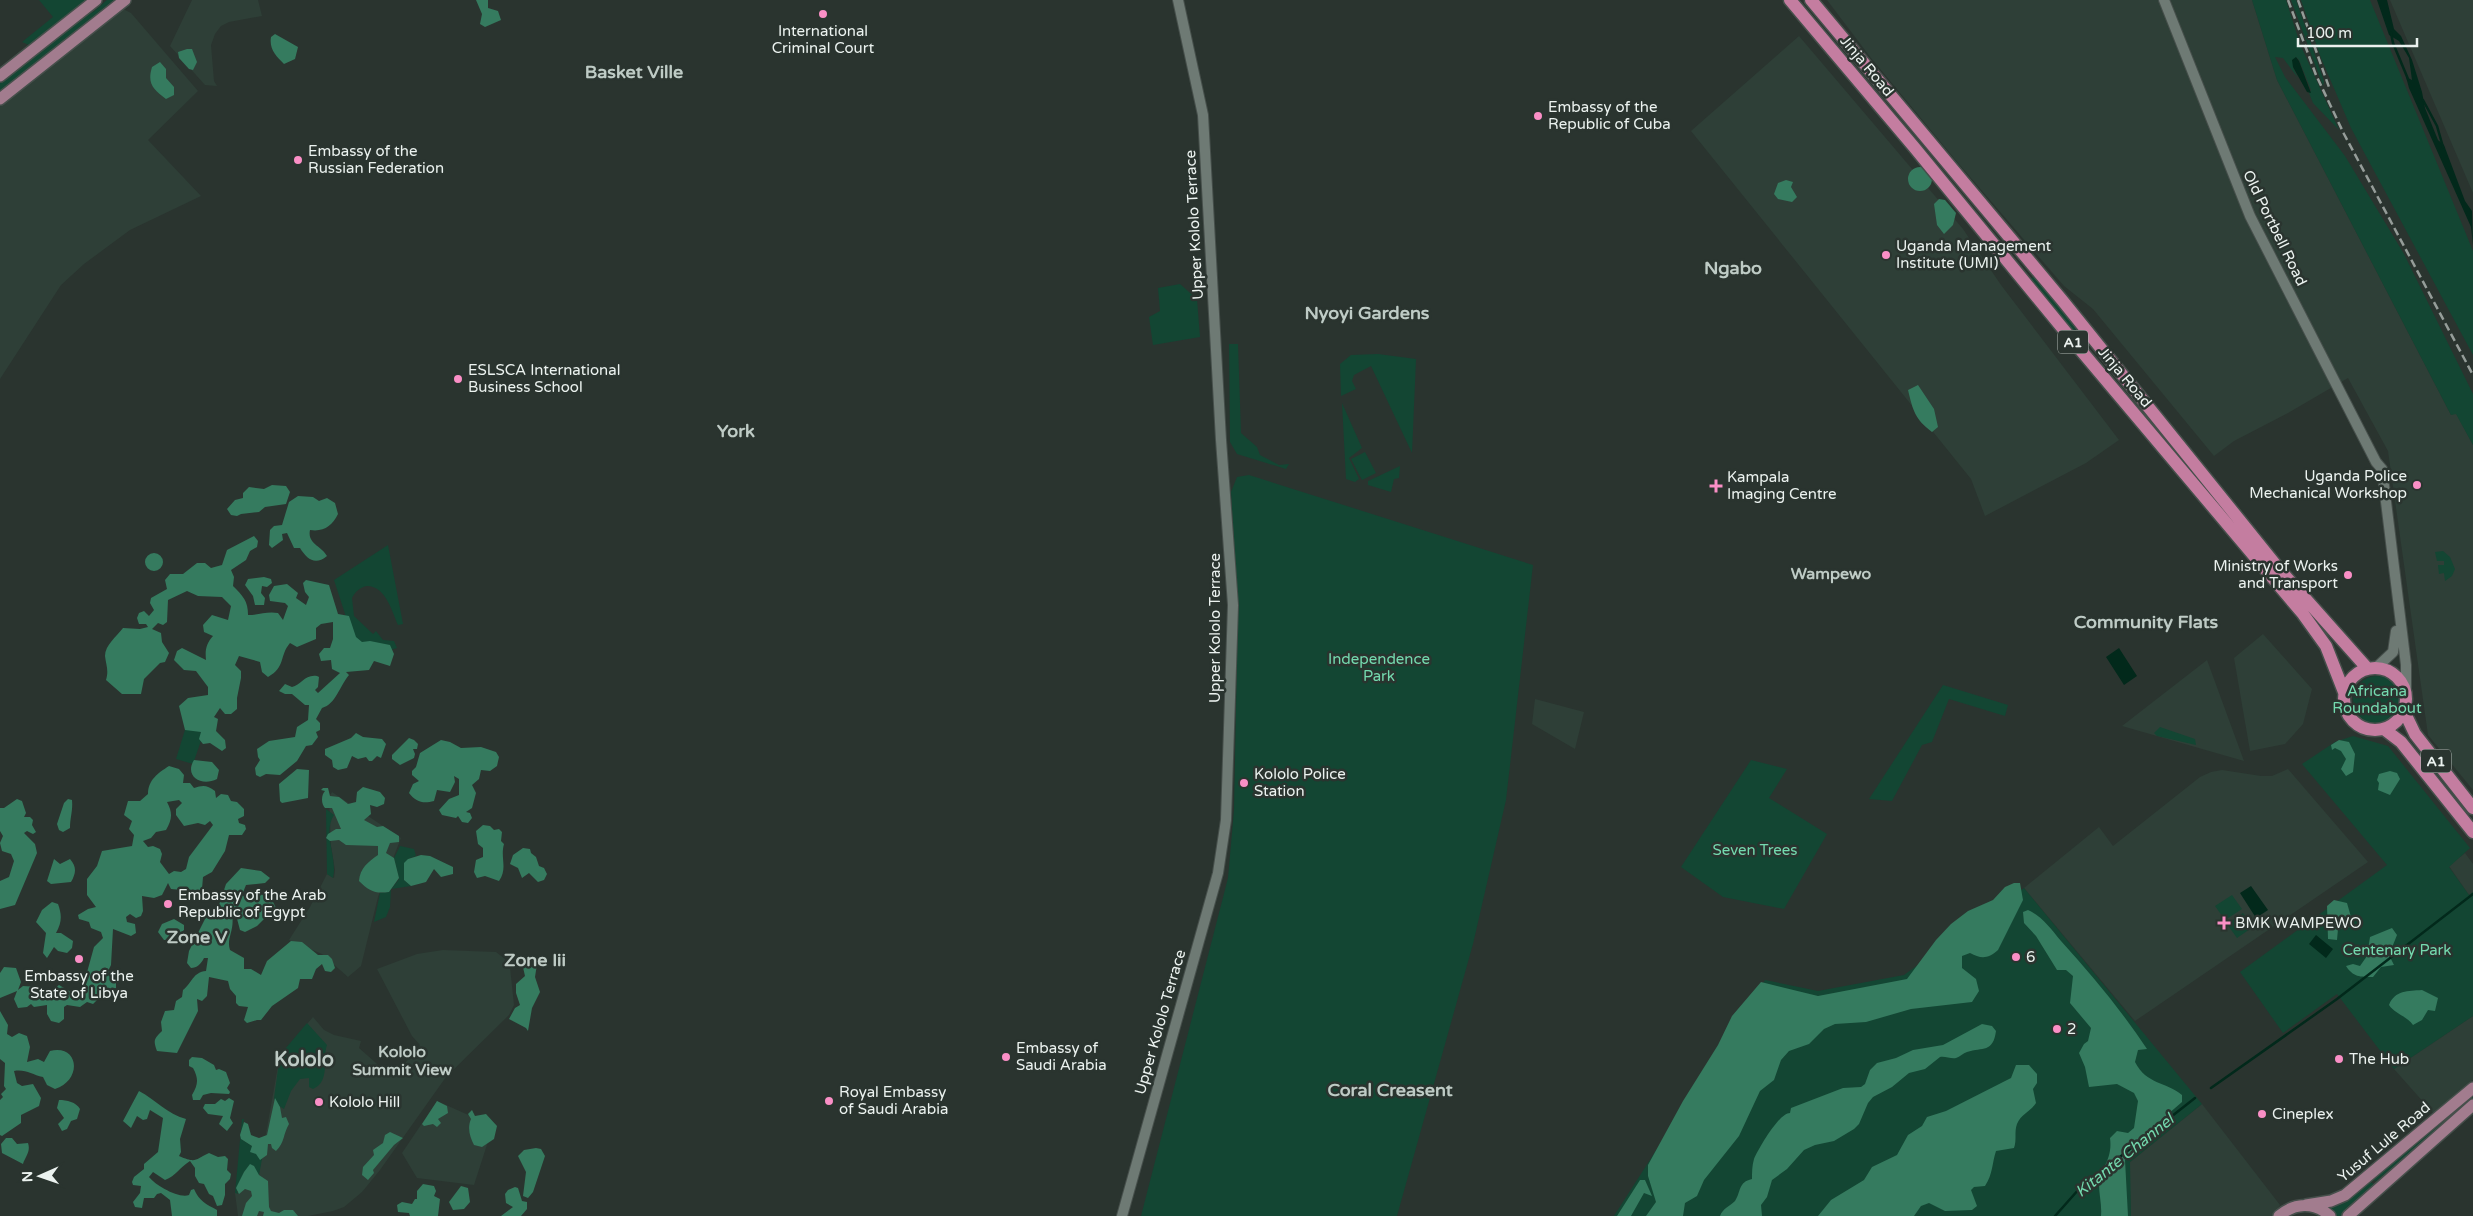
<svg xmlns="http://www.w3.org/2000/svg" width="2473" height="1216" font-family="'Varela Round',sans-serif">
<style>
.built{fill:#2e3f37}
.green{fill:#134633}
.forest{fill:#357b5f;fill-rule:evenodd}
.water{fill:#02291b}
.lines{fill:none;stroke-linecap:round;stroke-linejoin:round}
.stream{stroke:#02291b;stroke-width:2.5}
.secondary-casing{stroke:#464f4b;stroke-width:12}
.primary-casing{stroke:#464f4b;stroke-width:14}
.highway-casing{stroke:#464f4b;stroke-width:15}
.secondary{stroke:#6e7a74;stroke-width:10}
.primary{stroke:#a27c8e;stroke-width:11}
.highway{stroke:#c47da0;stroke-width:12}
.rail{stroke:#959d99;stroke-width:2.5;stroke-dasharray:8 4;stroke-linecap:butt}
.poi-dot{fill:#fa8fc6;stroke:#2a342f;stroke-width:2}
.labels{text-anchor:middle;stroke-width:5;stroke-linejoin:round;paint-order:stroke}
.shield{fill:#2a342f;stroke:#b1b9b5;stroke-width:1}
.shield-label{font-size:14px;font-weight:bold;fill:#ebf2ef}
.poi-label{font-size:15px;fill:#ebf2ef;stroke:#2a342f;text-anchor:start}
.street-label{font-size:15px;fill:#ebf2ef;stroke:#2a342f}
.park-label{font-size:15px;fill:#74daaf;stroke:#2a342f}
.neighbourhood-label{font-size:16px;font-weight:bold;fill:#becbc5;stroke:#2a342f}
.water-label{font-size:16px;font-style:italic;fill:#73d8ad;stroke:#2a342f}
.quarter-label{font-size:18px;font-weight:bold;fill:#becbc5;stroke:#2a342f}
.district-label{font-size:20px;font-weight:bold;fill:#becbc5;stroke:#2a342f}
</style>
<rect width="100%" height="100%" fill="#2a342f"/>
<path class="built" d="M192,0H258L262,16L229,22L221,26L215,34L211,45L214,81L217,86L205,85L170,46Z
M1827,0H2252L2277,80L2451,415L2456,413L2473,445V790L2428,735L2388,451L2348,378L2288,413L2234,441L2214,456L2093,309L2064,286L1958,163L1871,58Z
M2390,0H2473V193Z
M123,9L131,13L198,91L148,140L201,196L130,230L84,264L61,285L0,379V103L119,10Z
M1799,36L1963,229L2001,285L2119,440L2086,463L1985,516L1971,479L1691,131Z
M2263,634L2312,689L2303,724L2285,744L2250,751L2234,658Z
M2207,660L2244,761L2122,726Z
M1535,699L1584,712L1575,749L1532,724Z
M2288,769L2368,862L2135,1021L2024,888L2099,827L2113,846L2200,777L2211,772L2222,770L2261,776H2272Z
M332,792L401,838L378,897L361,966L348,977L322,954L289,940L310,907L327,874L334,878L335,870L331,846L329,797Z
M2465,853L2473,864V892L2469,895L2449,866Z
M443,950L496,952L505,959L510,967L514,1005L509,1015L446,1077L380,1170L362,1192L344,1207L333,1211L308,1216H238L235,1193L257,1184L280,1055L313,1017L324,1030L334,1035L361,1041L359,1048L393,1078L420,1045L412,1036L377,969L417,954Z
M2473,1016V1080L2434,1114L2394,1069Z
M437,1101L493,1126L474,1185L417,1178L402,1153Z
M2202,1104L2280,1205L2273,1216H2131L2129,1163Z"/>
<path class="green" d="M39,0H86L29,45L22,42L53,17Z
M107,0H114L0,92V82L79,18L93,12Z
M2252,0H2286L2300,44L2339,130L2313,103L2309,93L2311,90L2299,60L2296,57L2293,67L2298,78L2283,58L2275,57L2285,77L2345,156L2404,254L2473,394V445L2456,414L2451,415L2277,80Z
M2291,0H2296L2324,81L2323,86Z
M2301,0H2370L2473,251V355L2351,128L2321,58Z
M2035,277L2074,326L2077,333L2075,334L2031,280V278Z
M1180,284L1197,299L1200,337L1153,345L1149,317L1160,311L1158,288Z
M1229,344H1238L1241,433L1257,447L1260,455L1279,465L1289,464L1286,469L1237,454L1230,442Z
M1378,354L1416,359L1412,453L1371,366L1354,375L1352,381L1356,389L1341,396L1340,364L1351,355Z
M1342,403L1362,448L1349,458L1359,479L1355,482L1346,479Z
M1365,452L1376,473L1362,480L1351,459Z
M1400,466L1399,478L1394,479L1391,492L1368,485V481Z
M1249,475L1533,565L1506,800L1473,944L1397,1216H1141L1228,878L1234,810L1238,611L1231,492L1237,477Z
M388,545L403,624L398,625C392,612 386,586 367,586C360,587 355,592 352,598L354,616L373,634L376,631L383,640L394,641L397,648L360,660L334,580Z
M2443,551L2450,557L2455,569L2452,576L2445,581L2444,573L2439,574L2438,565H2444V561H2437L2435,552Z
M2353 700a24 24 0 1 1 48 0a24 24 0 1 1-48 0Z
M1943,685L2008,705L2005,716L1949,699L1932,742L1922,745L1892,801L1869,799Z
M188,720L206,726L193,764L176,759Z
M2160,727L2195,739L2196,745L2157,736L2154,733Z
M2353,736L2388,746L2470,848L2449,867L2469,895L2473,892V1016L2394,1069L2337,994L2283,1033L2240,972L2387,865L2302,764L2335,742Z
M1751,760L1787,769L1769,798L1827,834L1784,909L1723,897L1681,867Z
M326,809L334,815C322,833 338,859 333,878L327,874Z
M400,846L414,849L416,856L408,859L404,880L411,886L391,889L390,907L386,917L374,922L380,893L389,892L399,879L394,858Z
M2024,888L2202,1104L2130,1162L2131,1216H1614L1765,980L1818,991L1904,975Z
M2232,895L2242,909L2225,920L2215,906Z
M2243,913L2253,927L2237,938L2227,924Z
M307,1023L327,1045C322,1059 331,1081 313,1089L309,1087V1078L300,1079L291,1091L284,1109L276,1104L274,1098L280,1055Z
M2473,1095V1099L2376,1181L2371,1179L2455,1107Z
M242,1119H244L241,1139L252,1146L262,1159L259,1175L255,1170L244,1172L237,1192L239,1194L235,1193Z
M2368,1181L2374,1184L2349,1206L2342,1216H2336L2328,1208Z"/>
<path class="forest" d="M476,0H488V8L498,11L501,20L485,27L480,24L482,14Z
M275,34L298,47L295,59L284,64C276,56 269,49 271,37Z
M187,49H192L197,62L193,70L189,69L179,58L178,52Z
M160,62L166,69V78L174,87V95L166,99C153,89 147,84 152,67Z
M1908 179a12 12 0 1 1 24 0a12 12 0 1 1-24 0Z
M1786,180L1793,182L1791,187L1797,197L1792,202L1778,199L1774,194L1778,183Z
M1939,199L1945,200L1956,213L1953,225L1944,234L1937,225L1934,204Z
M1918,385L1934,409L1938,427L1932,432C1915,419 1913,411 1908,390Z
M272,485L286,486L290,492L286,504L265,507L259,512L241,514L237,516L231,515L227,509L235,500L243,498V493L249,487L264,489Z
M298,496L313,497L319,501L327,498L335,503L338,514C332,526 324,532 310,530C307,544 322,546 327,556C315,566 307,559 300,548H294L287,533L282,534L283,540L272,548L269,545L270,530L274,526L282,525L289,502Z
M254,536L258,541L257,547L250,551L246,560L231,570L234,577L233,586C243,596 248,601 248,615C259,615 267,611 278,613L283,620L288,606L285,603L270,601L269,595L274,586L287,584L298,593L296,598L306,605L309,597L305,592L303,583L306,580L329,585L338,614L349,616L356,637L362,642L370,641L390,645L394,654L390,666L374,661L369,670L346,672L349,675C339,687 336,704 322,708L316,719L320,723V730L316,732L318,737L312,745L306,746L297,761L280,775L266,774L260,777L256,775L255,768L260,760L258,757L257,749L269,741L295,737L297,727L308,720L309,705H305L292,694H285L279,691L285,684L292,687C301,685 305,674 317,676L319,677L318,687L315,690L318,693L340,673L332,669L331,660L321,661L319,654L324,648H330L333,639V622L321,624L316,628V639L297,647L290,643C279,656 286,667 268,677L262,672L260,662L239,656L235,665L241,671V678L237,698V709L231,714H225L220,708L214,717L218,719L216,731L225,740L226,748L222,751L210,743L203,744L199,739L201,732L185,730L179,706L188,698L208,695V687L196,671L184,670L174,660L177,651L182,648L206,660C205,650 206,644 213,636L204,632L203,625L212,615L228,620L231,606L222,597L198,596L187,591L168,600L167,622L163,625L158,623L152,629L161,633L162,642L169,653L165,662L160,663L144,679L141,694H122L106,680C109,670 106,665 105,656C105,645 117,636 123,628L140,629L148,627L146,624H139L137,618L139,613L144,611L149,616L154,610L150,603L151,598L167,589L165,580L170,574H183L197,563H205L211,568L222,565L227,550Z
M145 562a9 9 0 1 1 18 0a9 9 0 1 1-18 0Z
M264,577L271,579L272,583L267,587L262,586L261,593L265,598L264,605H255L253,596L245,585L248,579Z
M356,733L363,737L382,739L386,744L381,758L377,756L372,761H369L366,757L358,759L352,756L347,768L338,770L333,767L332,760L325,755V749L351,738Z
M409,738L414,740L418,744L417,749H413L415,754L414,758L400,765L392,759V755Z
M441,740L450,742L461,748L481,747L496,752L499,757L497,766L490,771L481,770L479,779L472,785L476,793L472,808L466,812L470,813L472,818L468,823L462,822L458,816L456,818L442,815L439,810L449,799L459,795V779L454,776L455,782L450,792L437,790L434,801C423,804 416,802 409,793L413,784L419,781L412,775V771L416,767L420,753Z
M2339,740L2349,742L2355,754L2353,772L2346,776L2341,769L2346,759L2341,751L2335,748L2332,750L2331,745Z
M194,760L212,762L219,770L217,779C201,787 184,776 194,760Z
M169,766L179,769L184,775L183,783H190L194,788C203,785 207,785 215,791L216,798L221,794L228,795L231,801L237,802L244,809V816L238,819L239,823L245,825L246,829L242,835H229L225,851L212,872L203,877L202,889L197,893L186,888L182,890L171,889L168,883L162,895L154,898L142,896L143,911L141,916L136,918L130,914L126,917L127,922L135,924L136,933L131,936L113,929L111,965L108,971L116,974V988L107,990L100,988L98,999L93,1004L87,1002L80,1007L67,1005L64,1007V1019L59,1023L51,1021L47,1014V1005L34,1007L31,1004L27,1007L18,1008L14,999L17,991L0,998V973L4,967L16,968L21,982L18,990L23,986L39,987L48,993L59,985L76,995L81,994L94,947L103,938L101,932L91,928L89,922L79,919L78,915L88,909L96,907L87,895V879L97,866L102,851L132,846L134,835L129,829L132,821L124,815L128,801H140L148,794C148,780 158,773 169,766ZM179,800L182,803L176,809V815L184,826L198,823L205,825L210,821L213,825L189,857L186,869L181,872L174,871L169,874L160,862L162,854L160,849L153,846L148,847L143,841L151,838L156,832L166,830C172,820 173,813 167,802Z
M297,769L309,770L308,798L282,803L280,801L279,784Z
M2390,771L2397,773L2400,779L2390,795L2378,790L2379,783L2377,780L2379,774Z
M363,787L380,792L385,798L384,804L377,807L370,805L371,814L364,820L377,827L383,826L399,836V842L390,843L386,853L394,858L399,878L389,892C375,894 369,891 359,881C360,868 368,862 378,855V846L346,845L339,840L330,841L326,838L328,834L336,829H341L332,808H325C321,804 321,795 325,791L321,790L323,788H328L330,796L339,797L348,804L356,802L357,792Z
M17,799L22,801L26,813L24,817H30L33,820L32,825L36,832L33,834L27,831L24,833L35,844L37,853L15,905L0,909V881L9,877L14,861L11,854L2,851L0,843L3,836L0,831V808H4Z
M68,799L72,800C73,811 70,817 70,828L63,832L59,830L57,824L64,803Z
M483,825L490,826L494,830L499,829L502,832L501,841L504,844C500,858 508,868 499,881L485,876L477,878L474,872L476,860L483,857V848L478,844L476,831Z
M523,848L530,849L531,853L536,857L539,866L544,868L547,874L544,880L538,882L529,873L522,878L518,868L510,864L513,855Z
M421,855L430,856L453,867V874L441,877L434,869L426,882L411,886L404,880V863L408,859Z
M54,859L60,864L70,859C77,867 76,873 71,882L51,884L47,881Z
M241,868L261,871L270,878L265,883L246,885L242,895L245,897L262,892L265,900H272L276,908L273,918L264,919L257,926L245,932L240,930L236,915L232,914C235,931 226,938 230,950L244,958V969H251L261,975L267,961L291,941L302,942L318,955H328L332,959L335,968L331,972L325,971L322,964L316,969L312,979H300L298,988L272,1006L261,1020H257L247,1023L244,1020L248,1007L239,1006L236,1003V996L230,989L228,981L209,977L207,996L202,1001L197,999L198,1011L177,1053L157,1051C153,1040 154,1039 162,1031L161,1022L165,1011L174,1010L176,1001L182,997L183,990C192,983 193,972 206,971L208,958H204C201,964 197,968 191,968L187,963L189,951L206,917L219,905L226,884Z
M2014,883H2020L2023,900L1998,950C1988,959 1981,959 1970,953L1962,956V968L1976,979L1979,991L1972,1002L1911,1009L1866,1022L1835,1024L1824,1029L1809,1044L1789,1051L1781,1060L1774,1080L1760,1091L1739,1136L1704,1180L1697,1196L1685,1203L1683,1216H1646L1656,1202L1648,1176V1165L1683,1101L1718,1045L1732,1016L1761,982L1818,996L1907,979L1936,940L1951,924L1968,911L1993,900L2005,887Z
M2334,900L2347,903L2353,924L2351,927L2338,929L2337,940L2328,939L2327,906Z
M52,902L58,904C62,915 62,922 56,933H61L73,941L72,948L67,953L58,951L54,947L47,958L43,953L46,933L36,922L42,910Z
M2028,910C2042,916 2051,929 2061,941C2092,975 2121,1010 2147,1049L2138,1050L2135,1062C2147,1085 2165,1081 2182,1095V1102L2152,1128L2140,1147L2125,1160L2128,1216H2101C2102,1205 2099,1195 2099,1184C2100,1168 2113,1160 2110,1138L2117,1131L2128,1133L2134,1128L2138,1101L2134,1093L2117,1084L2089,1087L2085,1067L2079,1053L2084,1044L2088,1041L2091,1028L2070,1003L2073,976L2066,970H2057L2036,936L2024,923L2023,912Z
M174,919L184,925V930L171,940H164L158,932L162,924Z
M2392,928L2397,935L2389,955L2394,965L2381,967L2373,977C2360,977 2353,977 2346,966L2353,964L2360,966L2367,956L2370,937Z
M528,959L533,960L537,964L535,977L540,992L532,1008L528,1031L526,1028L509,1019L515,1008L520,1005L516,993V984L525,976L522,963Z
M2422,990L2438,998L2435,1011L2428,1010L2422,1020L2413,1025C2407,1016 2395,1014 2389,1005C2395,990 2408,991 2422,990Z
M0,1011L8,1025L7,1034L12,1037L19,1033L27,1036L30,1047L27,1062L38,1059L44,1062L50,1051C80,1044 82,1081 55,1089L47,1085L43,1077C32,1075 26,1069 14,1071L17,1083L22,1086L33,1084L41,1098L39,1106L21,1115V1123L2,1136L0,1135V1100L3,1097L1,1094L6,1089L4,1086L5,1063L0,1059Z
M1982,1024L1992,1026L1996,1031C1993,1053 1983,1047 1967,1052C1963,1053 1960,1057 1956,1058C1951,1059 1945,1056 1940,1057L1925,1069L1909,1073L1892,1087L1873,1097L1868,1103L1859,1124L1854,1129L1834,1141L1815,1145L1804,1150L1787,1169L1772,1180L1767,1197L1761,1205L1762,1216H1720C1723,1208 1729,1207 1735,1201C1741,1192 1738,1182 1752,1179C1752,1172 1752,1166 1754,1159C1759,1148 1779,1113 1790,1113L1791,1108L1843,1088L1861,1087L1865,1084L1870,1070L1877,1063L1896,1058L1913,1050L1943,1045Z
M192,1057L202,1058L214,1065L216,1070L219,1069L226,1072L230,1083L227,1088L230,1092L229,1094L211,1093L203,1095L200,1100H193L192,1095C198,1085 199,1079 193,1068L189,1066V1060Z
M2016,1065H2029L2037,1074V1083L2033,1089L2036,1103C2031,1111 2021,1114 2017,1124C2014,1132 2017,1140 2014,1148L1996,1151C1992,1163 1993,1174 1985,1186L1974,1187L1971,1190L1977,1206L1972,1210L1945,1211L1929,1203L1921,1206L1914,1216H1818L1831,1200L1864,1180L1872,1167L1897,1155L1908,1135L1922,1126L1927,1117L1946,1111L2011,1078Z
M139,1091C156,1100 167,1114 186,1119L180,1139L181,1152L179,1156C197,1164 195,1159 209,1153L218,1157L225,1156L228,1159L227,1170L231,1174L230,1179L225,1184V1195L222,1205L217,1206L213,1196L209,1194L204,1184L199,1183L195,1176V1168L190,1161C180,1167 176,1176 165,1180L153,1172L149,1177C155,1185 179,1199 189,1195L191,1190L194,1189C199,1201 206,1204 217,1210V1216H172L170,1200L161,1193L157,1194L154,1198H144L142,1208L135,1207L133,1202L140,1193L141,1186L133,1185L132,1182L134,1177L144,1169V1164L158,1152L163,1118L150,1110L147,1119L143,1120L137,1116L131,1128L123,1121Z
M229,1098L234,1101L230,1118L233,1123L227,1131L219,1124L223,1116L208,1114L203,1108L205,1104H215L221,1099L225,1101Z
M275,1098L280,1107L282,1118L286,1117L289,1124C283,1134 285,1142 276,1151L272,1148L271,1144H268L267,1155L260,1160L256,1154L250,1152L252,1146L241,1139L240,1135L244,1122L248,1124L251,1135L259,1138L267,1135Z
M59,1100C67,1100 76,1102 80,1109L77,1119L71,1121L67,1129L62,1131L58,1124L64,1118L57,1108Z
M437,1101L447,1106L448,1113L438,1119L441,1123L437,1127L433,1124L424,1126L422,1124Z
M472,1110L475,1116L486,1114L497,1126L494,1139L482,1147L474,1145C470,1137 467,1128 471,1119L468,1114Z
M390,1132L403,1138L394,1145L373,1170L374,1173L368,1180L362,1175L363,1167L374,1155L373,1150L383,1143L385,1135Z
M6,1138H12L17,1144L28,1143C31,1152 25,1157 23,1164L2,1153L1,1144Z
M536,1148L541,1149L545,1156L533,1192L528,1198L523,1196L526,1172L518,1156L524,1150Z
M250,1164L254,1166L259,1175L268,1181L269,1207L271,1211L279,1213L284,1210H293L298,1216H263L264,1212L259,1211L257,1216H242L246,1203L252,1196L251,1191L245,1189L239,1194L236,1188L244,1172Z
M1640,1180H1645L1652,1196L1644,1193L1631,1216H1617Z
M423,1184L434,1186L436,1191L434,1196L440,1199L438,1216H410L409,1213L398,1212L397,1205L402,1202L412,1204L415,1199H417V1191Z
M461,1186L468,1188L470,1202L464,1209L453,1210L449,1202Z
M515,1187L518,1188L522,1201L527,1202V1209L521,1216H501L513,1207L506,1203L505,1194L508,1190Z"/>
<path class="water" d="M2377,0H2387L2394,29L2401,36L2412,60L2422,92L2425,108L2438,140L2444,145L2465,201L2472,211L2473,245L2471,227L2409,88L2406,77L2412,80L2409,58L2399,41L2389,35Z
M2296,57L2299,61L2311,93L2307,92L2293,67L2292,60Z
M2119,648L2137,676L2124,685L2106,657Z
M2251,886L2268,910L2256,918L2240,893Z
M2316,935L2333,949L2326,958L2309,944Z"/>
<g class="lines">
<path class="stream" d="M2391,33L2393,43L2408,79
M2423,100L2437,126L2443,147
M2211,1088L2337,999L2473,894
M2055,1216L2079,1189L2195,1098"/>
<g class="secondary-casing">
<path id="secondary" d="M2164,0L2250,216L2376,462L2382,469L2406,665V691
M2377,667L2393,652L2396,631
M1122,1216L1218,873L1226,820L1233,605L1221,440L1203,115L1178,0"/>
</g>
<g class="primary-casing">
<path id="primary" d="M0,76L96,0
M0,99L125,0
M2306,1205L2331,1201L2345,1195L2473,1088
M2279,1216C2294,1203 2314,1201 2330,1216
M2348,1216L2473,1105"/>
</g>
<g class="highway-casing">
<path id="highway" d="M1790,0L1914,147L2073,341L2303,614L2326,646L2344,692
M1811,0L2062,300L2279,569L2367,668
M2344 699a31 31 0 1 1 62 0a31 31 0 1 1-62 0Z
M2404,711L2415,734L2473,808
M2384,729L2401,742L2473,832"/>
</g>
<use href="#secondary" class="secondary"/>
<use href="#primary" class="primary"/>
<use href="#highway" class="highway"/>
<path class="rail" d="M2288,0L2316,75L2344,134L2473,375
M2298,0L2330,90"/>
</g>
<g class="poi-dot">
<circle cx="823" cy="14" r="5"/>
<circle cx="1538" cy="116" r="5"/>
<circle cx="298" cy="160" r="5"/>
<circle cx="1886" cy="255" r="5"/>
<circle cx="458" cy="379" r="5"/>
<circle cx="2417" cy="485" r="5"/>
<path d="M1713.5 478.5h5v5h5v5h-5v5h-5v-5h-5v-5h5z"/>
<circle cx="2348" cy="575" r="5"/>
<circle cx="1244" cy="783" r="5"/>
<circle cx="168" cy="904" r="5"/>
<path d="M2221.5 915.5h5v5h5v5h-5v5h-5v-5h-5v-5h5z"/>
<circle cx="2016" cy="957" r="5"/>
<circle cx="79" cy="959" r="5"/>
<circle cx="2057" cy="1029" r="5"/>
<circle cx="1006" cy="1057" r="5"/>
<circle cx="2339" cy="1059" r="5"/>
<circle cx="829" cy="1101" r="5"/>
<circle cx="319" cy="1102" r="5"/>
<circle cx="2262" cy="1114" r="5"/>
</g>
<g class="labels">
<g class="shield">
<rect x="2058" y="330.5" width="30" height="23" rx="4"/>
<rect x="2421" y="749.5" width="30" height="23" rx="4"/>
</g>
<g class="shield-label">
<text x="2073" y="347">A1</text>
<text x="2436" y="766">A1</text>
</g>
<g class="poi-label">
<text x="823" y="36" text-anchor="middle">International<tspan x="823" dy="17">Criminal Court</tspan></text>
<text x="1548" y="112">Embassy of the<tspan x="1548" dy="17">Republic of Cuba</tspan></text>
<text x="308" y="156">Embassy of the<tspan x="308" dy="17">Russian Federation</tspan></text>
<text x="1896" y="251">Uganda Management<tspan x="1896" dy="17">Institute (UMI)</tspan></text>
<text x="468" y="375">ESLSCA International<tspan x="468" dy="17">Business School</tspan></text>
<text x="2407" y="481" text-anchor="end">Uganda Police<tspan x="2407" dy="17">Mechanical Workshop</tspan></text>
<text x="1727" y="482">Kampala<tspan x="1727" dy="17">Imaging Centre</tspan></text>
<text x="2338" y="571" text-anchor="end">Ministry of Works<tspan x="2338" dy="17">and Transport</tspan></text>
<text x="1254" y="779">Kololo Police<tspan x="1254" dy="17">Station</tspan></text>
<text x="178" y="900">Embassy of the Arab<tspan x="178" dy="17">Republic of Egypt</tspan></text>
<text x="2235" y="928">BMK WAMPEWO</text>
<text x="2026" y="962">6</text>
<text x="79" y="981" text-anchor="middle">Embassy of the<tspan x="79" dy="17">State of Libya</tspan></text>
<text x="2067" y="1034">2</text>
<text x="1016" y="1053">Embassy of<tspan x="1016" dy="17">Saudi Arabia</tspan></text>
<text x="2349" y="1064">The Hub</text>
<text x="839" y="1097">Royal Embassy<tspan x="839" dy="17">of Saudi Arabia</tspan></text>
<text x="329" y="1107">Kololo Hill</text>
<text x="2272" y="1119">Cineplex</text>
</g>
<g class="street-label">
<text transform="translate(1867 66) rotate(50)" y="5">Jinja Road</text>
<text transform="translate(1194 225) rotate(-93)" y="5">Upper Kololo Terrace</text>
<text transform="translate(2275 228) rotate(64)" y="5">Old Portbell Road</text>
<text transform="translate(2125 377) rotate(50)" y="5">Jinja Road</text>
<text transform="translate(1215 628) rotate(-90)" y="5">Upper Kololo Terrace</text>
<text transform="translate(1160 1022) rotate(-74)" y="5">Upper Kololo Terrace</text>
<text transform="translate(2384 1142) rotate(-40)" y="5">Yusuf Lule Road</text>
</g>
<g class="park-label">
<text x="1379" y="664">Independence<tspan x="1379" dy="17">Park</tspan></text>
<text x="2377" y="696">Africana<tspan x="2377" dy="17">Roundabout</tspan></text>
<text x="1755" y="855">Seven Trees</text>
<text x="2397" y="955">Centenary Park</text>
</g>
<g class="neighbourhood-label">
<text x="1831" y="579">Wampewo</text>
<text x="402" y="1057">Kololo<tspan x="402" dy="18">Summit View</tspan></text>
</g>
<g class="water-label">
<text transform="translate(2124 1155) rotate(-39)" y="6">Kitante Channel</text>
</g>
<g class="quarter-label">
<text x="634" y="78">Basket Ville</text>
<text x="1733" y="274">Ngabo</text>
<text x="1367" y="319">Nyoyi Gardens</text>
<text x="736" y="437">York</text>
<text x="2146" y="628">Community Flats</text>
<text x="197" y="943">Zone V</text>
<text x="535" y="966">Zone Iii</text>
<text x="1390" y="1096">Coral Creasent</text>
</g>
<g class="district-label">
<text x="304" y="1066">Kololo</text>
</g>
</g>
<g transform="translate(40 1176) rotate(268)" stroke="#2a342f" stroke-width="4" paint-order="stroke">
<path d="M0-4L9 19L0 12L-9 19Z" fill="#ebf2ef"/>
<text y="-8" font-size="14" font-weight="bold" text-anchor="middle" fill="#ebf2ef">N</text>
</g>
<path d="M2298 38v8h119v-8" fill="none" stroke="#ebf2ef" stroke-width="2.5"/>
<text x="2306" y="38" font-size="15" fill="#ebf2ef" stroke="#2a342f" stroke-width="4" paint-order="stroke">100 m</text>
</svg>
